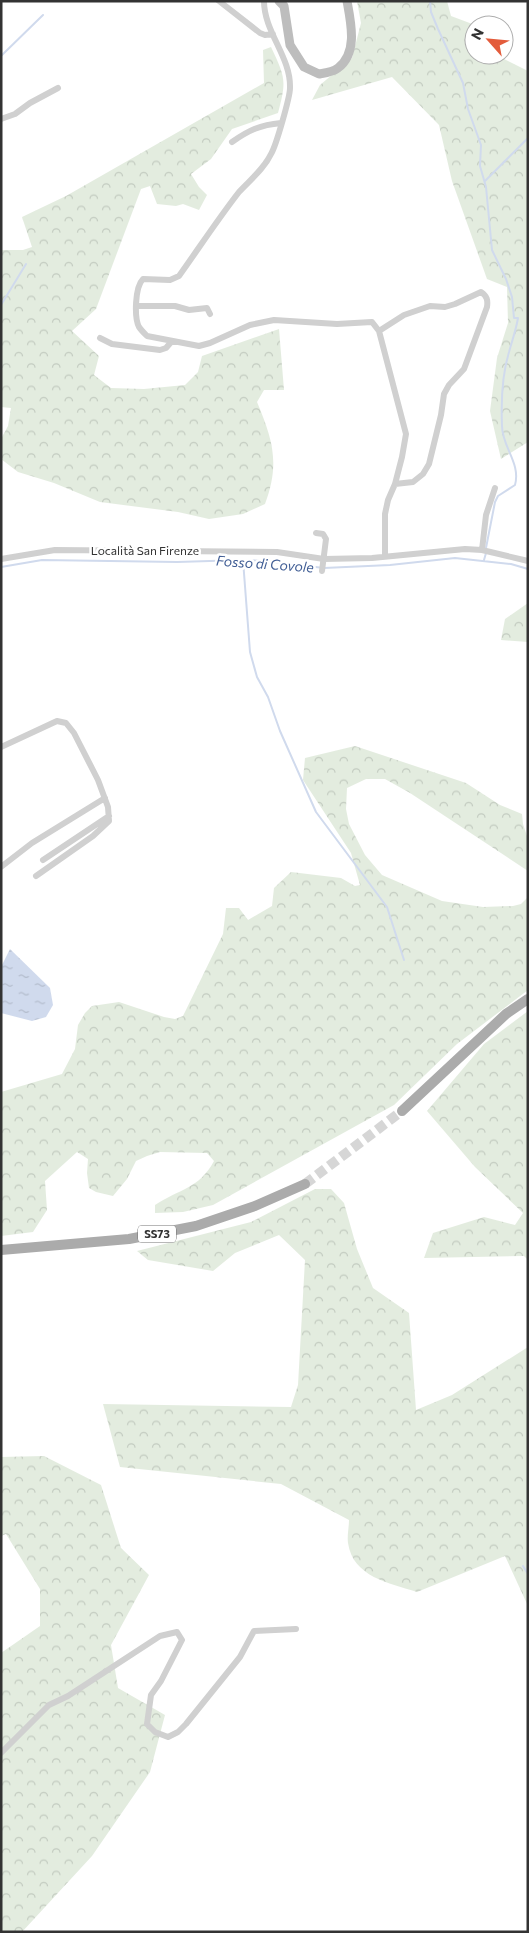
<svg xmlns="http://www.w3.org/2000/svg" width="529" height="1933" font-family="Commissioner,sans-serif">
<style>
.forest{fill:url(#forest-crowns)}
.water{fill:url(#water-ripples)}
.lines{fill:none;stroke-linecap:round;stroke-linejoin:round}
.stream{stroke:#d0daed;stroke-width:2}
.primary-tunnel{stroke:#d6d6d6;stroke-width:10;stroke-dasharray:10 5;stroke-linecap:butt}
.minor{stroke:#d0d0d0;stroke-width:6}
.secondary{stroke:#bdbdbd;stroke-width:9}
.primary{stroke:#ababab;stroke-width:10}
.labels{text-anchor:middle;stroke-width:5;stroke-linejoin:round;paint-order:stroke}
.shield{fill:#fff;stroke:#707070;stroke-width:1}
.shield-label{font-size:11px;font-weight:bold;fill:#333}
.street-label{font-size:12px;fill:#333;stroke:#fff}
.water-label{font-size:14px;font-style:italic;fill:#415e95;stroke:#fff}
</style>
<defs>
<pattern id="forest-crowns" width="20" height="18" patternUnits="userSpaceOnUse" patternTransform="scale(1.25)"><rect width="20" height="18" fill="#e3ecdf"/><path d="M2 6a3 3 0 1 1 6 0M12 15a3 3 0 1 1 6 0" fill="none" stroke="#c3cbc0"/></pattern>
<pattern id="water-ripples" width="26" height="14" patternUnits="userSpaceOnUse" patternTransform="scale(1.25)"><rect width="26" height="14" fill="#d0daed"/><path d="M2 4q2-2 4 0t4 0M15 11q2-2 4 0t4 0" fill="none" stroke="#b3bccc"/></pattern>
</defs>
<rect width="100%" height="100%" fill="#fff"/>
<path class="forest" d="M357,1H447L451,16L475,25L474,55H501L502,58L528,71V442L501,459L490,411L497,358L508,323L507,287L487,279L452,181L439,125L392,77L312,100L320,85L352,58L361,23Z
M271,47C285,77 287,80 278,113L232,129L211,159L191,174L199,187L207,195L199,210L183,204L176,206L157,204L150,186L141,189L96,309L72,331L99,356L94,375L111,388L144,389L185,385L198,372L202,356L279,329L284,390H264L257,402C273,440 280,464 265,504L243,514L209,519L178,512L100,502L54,483L18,472L1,459V439L8,426L11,408L1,407V250H23L32,247L22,217L66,196L264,83L263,50Z
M528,603V642L501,640L505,619Z
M355,746L466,783L500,805L522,814L523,824L528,839V871L410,793L385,779H366L347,788L346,809L349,824L365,855L382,875L442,901L483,907L513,906L521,904L528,897V990L457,1044L394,1105L213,1205L183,1212L155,1213V1205C179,1189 199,1189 214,1161L207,1153L160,1152L147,1156L136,1161L127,1179L113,1196L96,1192L89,1188L87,1173L88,1159L77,1152L45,1181L47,1210L33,1232L1,1236V1092L62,1074L75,1049L78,1025L85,1013L92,1006L119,1002L164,1017L175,1019L183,1016L223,934L226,908H239L248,920L272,906L274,888L291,872L341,878L355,886L360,885L351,853L303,780L305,758Z
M528,1011V1260L524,1256L424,1258L433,1233L484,1217L515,1225L523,1213L475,1167L427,1111L484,1044Z
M315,1189H331L344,1203L357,1249L373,1288L409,1313L416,1410L452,1395L528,1347V1606L505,1556L417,1592C389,1583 353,1577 348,1543C347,1536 349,1527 349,1520L281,1484L120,1467L103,1404L291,1407L298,1385L305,1260L279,1235L235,1253L213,1271L148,1260L137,1251L251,1222Z
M44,1456L101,1485L121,1548L149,1575L111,1645L118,1688L165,1715L150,1772L92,1856L22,1932H1V1653L40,1626V1589L6,1534L1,1536V1457Z"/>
<path class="water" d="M10,949L50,988L53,1005L46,1017L32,1021L1,1013V967Z"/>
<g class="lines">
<path class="stream" d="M430,1L431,12L438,29L463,83L468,109L481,145L480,166L486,187L492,250L506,279L512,297L514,318H518C516,330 512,341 509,352C502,375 501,402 502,426C502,447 521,463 515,485L498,496L495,502L486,548
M1,56L43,15
M485,181L528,138
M1,305L26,264
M243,560L250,652L257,677L268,697L280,731L316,812L387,907L404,960
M484,560L486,553
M1,567L42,560L177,562L243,560L265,561L324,568L390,565L455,558L511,564L528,569
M523,1566L528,1574"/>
<path class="primary-tunnel" d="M305,1184L402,1111"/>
<path class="minor" d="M219,1L260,33L265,35L273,34
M264,1C264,32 291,57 290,88C290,97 276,146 271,154C264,169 250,180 239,192C218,219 199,248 179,276L170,280L143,279C135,287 134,317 139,327C141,330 144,333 147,336L199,346L210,343L250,325L274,320L337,324L372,322L379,331L406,434L402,457L395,484L388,500L385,514V556
M1,119L15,114L30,103L58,88
M232,142C249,130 260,125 281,123
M137,306H175L189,310L207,308L210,314
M379,331L404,315L430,306L445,307L455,304L481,292C487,296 488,300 487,307L464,369L449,385L444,394L441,415L429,464L423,474L413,482L395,484
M100,338L112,344L160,350L166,348L172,341
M316,533L323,534L326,539L322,571
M482,550L486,515L495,488
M1,559L55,550L277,552L324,559L372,558L465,549L482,550L528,561
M1,747L57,721L66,723L74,733L98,780L108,807L109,821L93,836L36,876
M43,860L109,816
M1,867L32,843L105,798
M1,1753L49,1705L68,1696L160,1636L177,1632L182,1640L161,1681L151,1695L147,1724L155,1732L168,1737L178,1732L186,1724L240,1657L254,1631L296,1629"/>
<path class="secondary" d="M279,1L284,6L290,45L304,67L319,74C325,73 333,72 338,68C358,53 351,23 347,1"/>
<path class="primary" d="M402,1111L506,1014L528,999
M1,1250L129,1239L196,1226L255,1206L305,1184"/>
</g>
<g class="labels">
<rect class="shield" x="138" y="1225.5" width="38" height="17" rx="4"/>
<g class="shield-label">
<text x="157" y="1238">SS73</text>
</g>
<g class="street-label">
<text x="145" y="555">Località San Firenze</text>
</g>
<g class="water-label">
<text transform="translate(265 564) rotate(4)" y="5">Fosso di Covole</text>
</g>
</g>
<rect width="529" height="1933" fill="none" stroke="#333333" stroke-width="5"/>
<g transform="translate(489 40) rotate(297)"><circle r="24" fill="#ffffff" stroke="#adadad"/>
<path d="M0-4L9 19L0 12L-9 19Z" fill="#e35c3c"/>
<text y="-8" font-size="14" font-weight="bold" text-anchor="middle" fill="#333333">N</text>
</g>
</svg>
